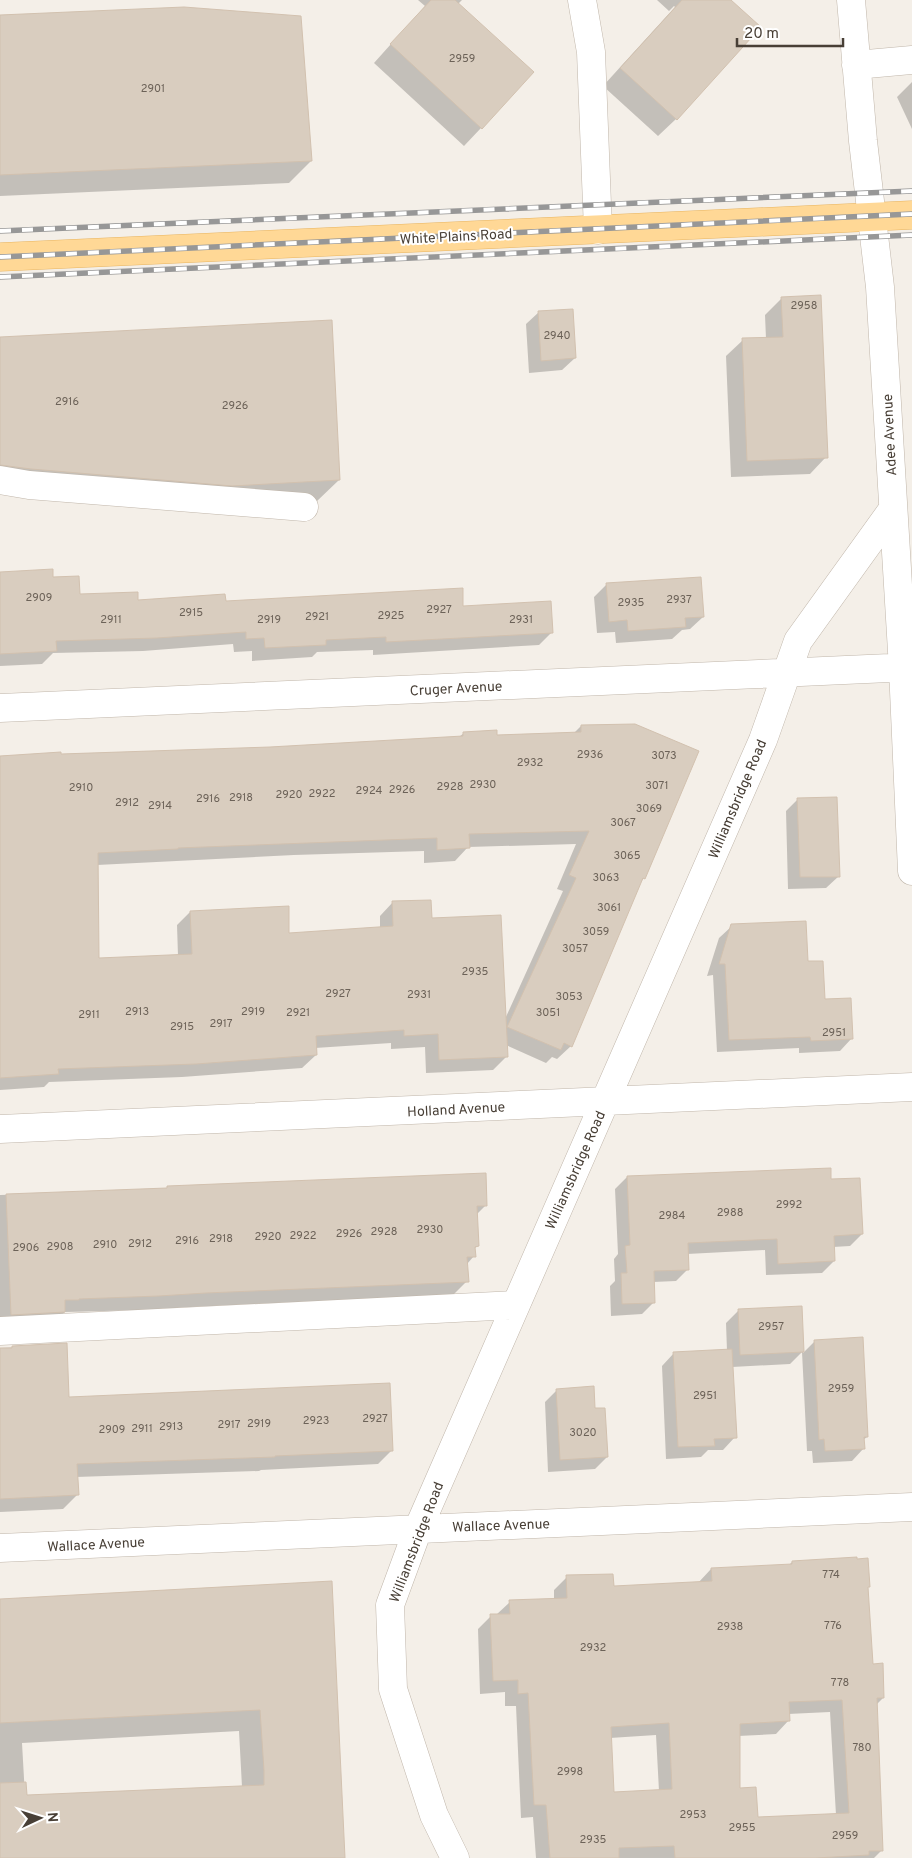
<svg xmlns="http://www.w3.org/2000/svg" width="912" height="1858" font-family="Overpass,sans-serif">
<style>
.shadow{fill:#0003;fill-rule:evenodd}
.building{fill:#d9cdbf;stroke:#d2c1af;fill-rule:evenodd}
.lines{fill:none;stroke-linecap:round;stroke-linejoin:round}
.minor-casing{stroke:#c0b6aa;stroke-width:29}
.major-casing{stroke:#e8b562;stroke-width:29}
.minor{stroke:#fff;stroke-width:28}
.major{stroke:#ffd896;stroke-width:28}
.rail-casing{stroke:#979797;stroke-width:5.5}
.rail{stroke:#fff;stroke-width:4;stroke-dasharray:11;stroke-linecap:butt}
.labels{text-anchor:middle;stroke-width:4;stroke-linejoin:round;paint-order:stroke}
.number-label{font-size:11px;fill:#6c6258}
.street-label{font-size:14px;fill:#483f36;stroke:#fff}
</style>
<rect width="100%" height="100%" fill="#f4efe8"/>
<path class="shadow" d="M418,0H462L458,4L481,128L464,146L374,63L425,6Z
M657,0H729L676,119L658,136L603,86L675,7L674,6L669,11Z
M0,16L311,161L289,183L0,196Z
M912,82V129L897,97Z
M782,298L826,457L810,474L731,477L726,356L743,340L766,339L765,315Z
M539,312L575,358L562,370L529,373L526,324Z
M0,338L339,480L316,502L0,490Z
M0,573L51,578L78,595L137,601L462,608L552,632L539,645L373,655V650L317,652L312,657L252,661V651L234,652L233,644L143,651L53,653L42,664L0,666Z
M607,584L703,617L690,629L682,630L672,639L616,643L615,632L597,633L594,597Z
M581,726L644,878L640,883L571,1046L557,1059L552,1057L546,1063L506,1045V1057L493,1070L426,1073L425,1047L391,1049V1043L315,1048L316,1055L302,1068L182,1077L49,1082L44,1087L0,1090V756L270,748L459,737L464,733L496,736L573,734ZM576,844L557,889L563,891L505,1019L431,920L393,902L380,916V928L288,935L190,912L177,925L178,956L97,960V865L294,855L424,851V863L455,861L468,847Z
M798,799L839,876L826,888L788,889L786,811Z
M732,926L807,962L824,1000L852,1038L840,1051L799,1053V1048L717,1052L713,975L707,976L719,938Z
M627,1177L830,1180L862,1234L850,1246L833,1247L834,1261L822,1273L766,1275L765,1250L687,1254L688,1269L676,1281L653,1282L654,1302L642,1314L611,1316L610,1286L615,1281L614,1259L618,1254L615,1189Z
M165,1190L486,1205L476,1215L477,1246L474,1249V1256L467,1264V1281L453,1295L191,1307L144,1310L65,1312L50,1326L0,1328V1195Z
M800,1307L803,1353L815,1341L867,1437L863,1440L864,1448L852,1461L813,1463L812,1451H807L802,1352L790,1364L732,1367L735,1437L723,1450H708L701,1457L666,1459L662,1366L674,1353L727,1351L726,1323L738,1311Z
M66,1345L68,1398L392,1450L378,1464L261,1470L259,1471L76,1477L77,1495L63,1509L0,1512V1348Z
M557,1390L594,1409L607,1457L595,1469L548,1472L545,1402Z
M792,1562L867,1588L872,1665L883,1698L876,1705L882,1850L874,1858H536L533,1817L521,1818L516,1706H505V1692L480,1694L478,1629L491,1616L496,1615L510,1602L554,1600V1590L567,1577L613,1587L698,1583L711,1569L788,1566ZM830,1712L836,1815L756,1818L739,1790L738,1736L776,1734L789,1720L788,1714ZM656,1735L659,1791L613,1793L610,1738Z
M331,1582L344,1858H0V1600ZM239,1731L242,1787L25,1796L22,1743Z"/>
<path class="building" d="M431,0H455L534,72L482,129L390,44Z
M682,0H731L761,27L677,120L620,68Z
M184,7L301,16L312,161L0,175V15Z
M821,295L828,458L747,461L742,338L783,337L781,297Z
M573,309L576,358L541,361L538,311Z
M332,320L340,480L232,486L31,469L0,465V337Z
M53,569V577L79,576L80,594L138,592V600L225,594L226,601L463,588V606L551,601L553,633L386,642V637L326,640V645L265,648L264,638L246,639V632L157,638L56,641L57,651L0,654V572Z
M701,577L704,617L685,618L686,627L628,631L627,620L609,622L606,583Z
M635,724L699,751L645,879L643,878L572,1047L564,1043L561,1050L507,1027L576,878L569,875L589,831L469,834L470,848L437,850V838L178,848V849L98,853L99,958L192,954L190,911L289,906V933L393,926L392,901L431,900L432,918L501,915L508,1057L439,1060L438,1034L404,1036V1030L316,1036L317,1055L196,1064L58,1069L59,1074L0,1078V756L61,752V754L270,747L463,736V732L497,730V735L581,732V725Z
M837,797L840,877H800L797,798Z
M806,921L808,961H823L825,999L851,998L853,1039L811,1041L810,1037L729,1040L725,964H719L731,924Z
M831,1168V1179L860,1178L863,1234L834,1236L835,1261L778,1264L777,1239L688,1243L689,1270L654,1271L655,1303L622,1304L621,1273H627L625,1246L630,1245L627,1176Z
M486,1173L487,1206H477L479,1246L475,1247L476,1257H467L469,1282L206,1293L159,1296L79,1299V1300H65V1312L11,1315L6,1194L167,1188V1186Z
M802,1306L804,1352L740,1355L738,1309Z
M863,1337L868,1437H864L865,1449L825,1451L824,1439L819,1440L814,1340Z
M67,1343L69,1397L390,1383L393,1451L275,1456V1457L77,1464L79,1495L0,1499V1348H12V1346Z
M732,1349L737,1438L714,1439L715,1446L678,1447L673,1352Z
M594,1386L595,1408H605L608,1457L560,1460L556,1389Z
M857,1557V1559L868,1558L870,1587H868L873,1664L883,1663L884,1698H877L883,1851H869V1855L816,1858H675L674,1846L619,1848V1858H550L546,1805H534L528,1693L518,1694V1680L493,1681L490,1614H510L509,1600L567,1598L566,1575L613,1574L614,1586L712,1581L711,1568L792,1564V1561ZM842,1700L849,1813L758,1817L756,1787L740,1788V1724L790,1721L789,1702ZM669,1723L672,1789L614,1792L611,1727Z
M332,1581L345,1858H0V1783L26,1782L27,1795L264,1785V1771L260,1710L0,1723V1599Z"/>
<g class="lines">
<g class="minor-casing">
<path id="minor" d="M582,0L591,52L598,230
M851,0L863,141L880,287L903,668L912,871
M856,65L912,60
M0,480L29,485L304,507
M0,708L912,667
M0,1129L912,1087
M0,1331L516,1305
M0,1548L912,1507
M455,1858L434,1815L393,1689L390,1605L418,1529L763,740L798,641L893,509"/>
</g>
<g class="major-casing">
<path id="major" d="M0,257L912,215"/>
</g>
<use href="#minor" class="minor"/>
<use href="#major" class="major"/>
<g class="rail-casing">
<path id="rail" d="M0,231L912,191
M0,257L912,214
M0,277L912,235"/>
</g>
<use href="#rail" class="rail"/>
</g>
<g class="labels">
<g class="number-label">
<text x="462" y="62">2959</text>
<text x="153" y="92">2901</text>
<text x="804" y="309">2958</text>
<text x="557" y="339">2940</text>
<text x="67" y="405">2916</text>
<text x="235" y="409">2926</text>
<text x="39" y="601">2909</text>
<text x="679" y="603">2937</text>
<text x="631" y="606">2935</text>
<text x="439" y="613">2927</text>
<text x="191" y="616">2915</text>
<text x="391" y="619">2925</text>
<text x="317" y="620">2921</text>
<text x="111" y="623">2911</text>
<text x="269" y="623">2919</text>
<text x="521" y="623">2931</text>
<text x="590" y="758">2936</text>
<text x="664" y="759">3073</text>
<text x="530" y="766">2932</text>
<text x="483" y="788">2930</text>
<text x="657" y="789">3071</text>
<text x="450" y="790">2928</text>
<text x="81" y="791">2910</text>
<text x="402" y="793">2926</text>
<text x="369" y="794">2924</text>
<text x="322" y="797">2922</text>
<text x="289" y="798">2920</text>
<text x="241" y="801">2918</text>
<text x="208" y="802">2916</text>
<text x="127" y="806">2912</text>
<text x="160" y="809">2914</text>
<text x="649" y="812">3069</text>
<text x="623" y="826">3067</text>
<text x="627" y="859">3065</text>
<text x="606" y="881">3063</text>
<text x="609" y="911">3061</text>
<text x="596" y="935">3059</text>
<text x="575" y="952">3057</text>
<text x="475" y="975">2935</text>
<text x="338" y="997">2927</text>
<text x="419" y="998">2931</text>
<text x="569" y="1000">3053</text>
<text x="137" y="1015">2913</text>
<text x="253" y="1015">2919</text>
<text x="298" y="1016">2921</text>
<text x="548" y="1016">3051</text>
<text x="89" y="1018">2911</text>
<text x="221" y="1027">2917</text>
<text x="182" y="1030">2915</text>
<text x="834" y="1036">2951</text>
<text x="789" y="1208">2992</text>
<text x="730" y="1216">2988</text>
<text x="672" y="1219">2984</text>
<text x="430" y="1233">2930</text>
<text x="384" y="1235">2928</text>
<text x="349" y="1237">2926</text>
<text x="303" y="1239">2922</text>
<text x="268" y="1240">2920</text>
<text x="221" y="1242">2918</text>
<text x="187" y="1244">2916</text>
<text x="140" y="1247">2912</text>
<text x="105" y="1248">2910</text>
<text x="60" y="1250">2908</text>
<text x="26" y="1251">2906</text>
<text x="771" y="1330">2957</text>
<text x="841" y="1392">2959</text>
<text x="705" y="1399">2951</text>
<text x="375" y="1422">2927</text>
<text x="316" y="1424">2923</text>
<text x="259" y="1427">2919</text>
<text x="229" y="1428">2917</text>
<text x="171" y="1430">2913</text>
<text x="142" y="1432">2911</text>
<text x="112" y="1433">2909</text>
<text x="583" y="1436">3020</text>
<text x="831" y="1578">774</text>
<text x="833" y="1629">776</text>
<text x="730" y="1630">2938</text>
<text x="593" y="1651">2932</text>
<text x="840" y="1686">778</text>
<text x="862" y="1751">780</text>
<text x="570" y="1775">2998</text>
<text x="693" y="1818">2953</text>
<text x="742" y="1831">2955</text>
<text x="845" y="1839">2959</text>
<text x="593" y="1843">2935</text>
</g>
<g class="street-label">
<text transform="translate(456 236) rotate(-3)" y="5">White Plains Road</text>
<text transform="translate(889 435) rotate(-93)" y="5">Adee Avenue</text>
<text transform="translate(456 688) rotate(-3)" y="5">Cruger Avenue</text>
<text transform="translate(737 799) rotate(-67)" y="5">Williamsbridge Road</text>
<text transform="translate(456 1109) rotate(-3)" y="5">Holland Avenue</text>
<text transform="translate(575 1170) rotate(-66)" y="5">Williamsbridge Road</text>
<text transform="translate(501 1525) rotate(-2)" y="5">Wallace Avenue</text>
<text transform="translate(416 1542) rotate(-69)" y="5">Williamsbridge Road</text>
<text transform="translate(96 1544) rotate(-3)" y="5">Wallace Avenue</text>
</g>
</g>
<g transform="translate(40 1818) rotate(86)" stroke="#ffffff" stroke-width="4" paint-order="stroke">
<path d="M0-4L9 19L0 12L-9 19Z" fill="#483f36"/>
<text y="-8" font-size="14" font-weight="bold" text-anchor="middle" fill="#483f36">N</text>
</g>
<path d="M737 38v8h106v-8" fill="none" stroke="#483f36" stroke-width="2.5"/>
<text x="744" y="38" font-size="15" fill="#483f36" stroke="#ffffff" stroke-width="4" paint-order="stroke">20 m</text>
</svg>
